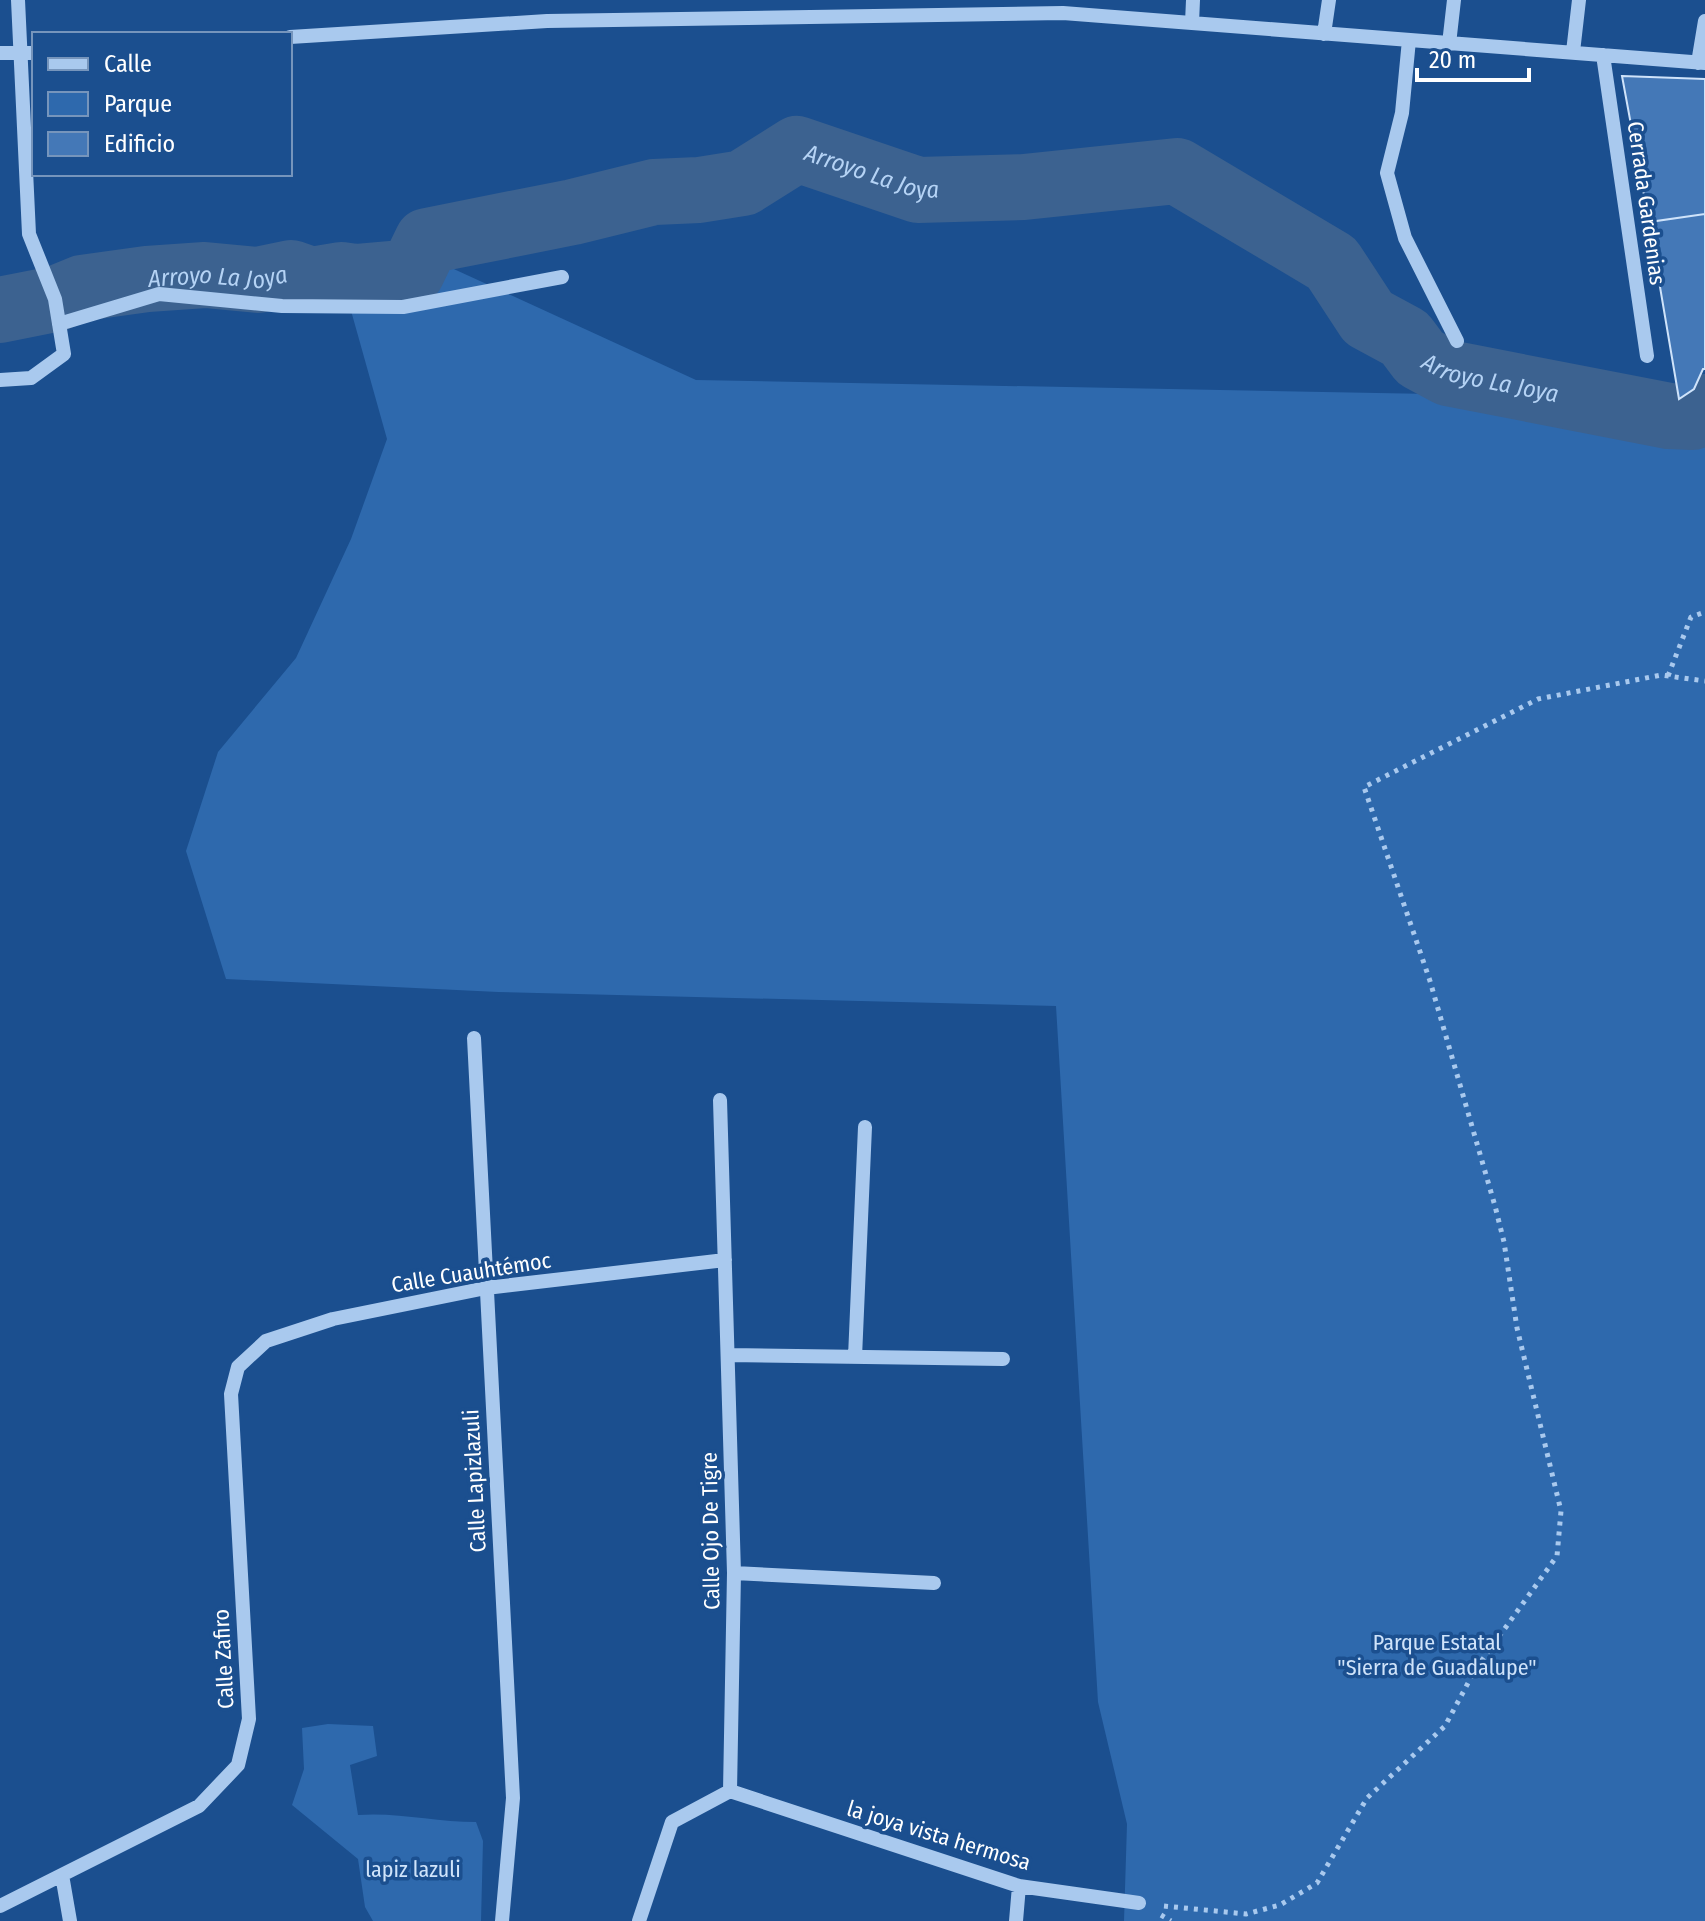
<svg xmlns="http://www.w3.org/2000/svg" width="1705" height="1921" font-family="'Fira Sans Condensed',sans-serif">
<style>
.green{fill:#2e69ad}
.lines{fill:none;stroke-linecap:round;stroke-linejoin:round}
.river{stroke:#3c6290;stroke-width:66}
.building{fill:#4478b7;stroke:#cfe3fa;stroke-width:2}
.path{stroke:#a9c9ee;stroke-width:5;stroke-dasharray:4 6;stroke-linecap:butt}
.minor{stroke:#a9c9ee;stroke-width:14}
.labels{text-anchor:middle;stroke-width:7;stroke-linejoin:round;paint-order:stroke}
.street-label{font-size:22px;fill:#fff;stroke:#1b4f8f}
.park-label{font-size:22px;fill:#cfe3fa;stroke:#1b4f8f}
.water-label{font-size:24px;font-style:italic;fill:#b5d3f5;stroke:#1b4f8f}
</style>
<rect width="100%" height="100%" fill="#1b4f8f"/>
<path class="green" d="M421,254L696,380L1431,394L1496,410L1705,436V1921H1124L1127,1824L1098,1702L1056,1006L498,992L226,979L186,851L218,752L296,658L351,539L387,439L341,275Z
M328,1724L373,1726L377,1756L350,1765L358,1815C397,1812 437,1822 476,1822L483,1841L481,1921H373L365,1907L358,1859L292,1805L304,1769L302,1728Z"/>
<g class="lines">
<path class="river" id="s1" d="M0,310L55,299L82,288L147,279L205,275L258,280L291,273L311,280L341,275L355,277L412,272L427,241L573,212L654,192L699,190L743,183L797,149L918,190L1024,187L1177,171L1332,263L1368,318L1405,338L1420,358L1448,373L1669,416L1692,417L1705,407"/>
</g>
<path class="building" d="M1622,76L1705,79V214L1649,222Z
M1705,214V369H1703L1694,389L1679,399L1649,222Z"/>
<g class="lines">
<path class="path" d="M1668,676L1691,617L1705,612
M1164,1906L1246,1914L1280,1905L1317,1883L1367,1798L1445,1726L1475,1670L1557,1556L1561,1511L1517,1328L1504,1242L1495,1206L1430,981L1364,787L1538,699L1661,675L1705,681
M1161,1915L1171,1921"/>
<path class="minor" d="M1192,23L1193,0
M1324,34L1329,0
M290,37L547,21L1063,13L1705,63
M1409,40L1402,113L1387,173L1405,238L1457,341
M1449,44L1454,0
M1573,52L1579,0
M0,53H34
M1603,55L1647,356
M1698,63L1705,21
M59,324L159,294L282,306L403,307L562,277
M0,380L31,378L64,354L55,299L29,234L18,0
M474,1038L513,1798L502,1921
M720,1100L734,1573L730,1791
M728,1355L1003,1359
M855,1357L865,1127
M734,1573L934,1583
M730,1791L1019,1886L1139,1903
M62,1875L70,1921
M0,1906L199,1806L238,1765L249,1719L231,1394L238,1367L266,1341L333,1319L486,1288L725,1260
M639,1921L672,1822L730,1791
M1016,1921L1019,1886"/>
</g>
<g class="labels">
<g class="street-label">
<text transform="translate(1647 203) rotate(82)" y="8">Cerrada Gardenias</text>
<text transform="translate(471 1272) rotate(-9)" y="8">Calle Cuauhtémoc</text>
<text transform="translate(474 1481) rotate(-93)" y="8">Calle Lapizlazuli</text>
<text transform="translate(710 1531) rotate(-91)" y="8">Calle Ojo De Tigre</text>
<text transform="translate(223 1659) rotate(-93)" y="8">Calle Zafiro</text>
<text transform="translate(939 1835) rotate(17)" y="8">la joya vista hermosa</text>
</g>
<g class="park-label">
<text x="1437" y="1650">Parque Estatal<tspan x="1437" dy="25">"Sierra de Guadalupe"</tspan></text>
<text x="413" y="1877">lapiz lazuli</text>
</g>
<g class="water-label">
<text dy="8" stroke="none"><textPath href="#s1" startOffset="918">Arroyo La Joya</textPath></text>
<text dy="8" stroke="none"><textPath href="#s1" startOffset="222">Arroyo La Joya</textPath></text>
<text dy="8" stroke="none"><textPath href="#s1" startOffset="1614">Arroyo La Joya</textPath></text>
</g>
</g>
<rect x="32" y="32" width="260" height="144" fill="#1b4f8f" stroke="#7695bc" stroke-width="2"/>
<rect x="48" y="58" width="40" height="12" fill="#a9c9ee" stroke="#7695bc" stroke-width="2"/>
<text x="104" y="72" font-size="24" fill="#ffffff">Calle</text>
<rect x="48" y="92" width="40" height="24" fill="#2e69ad" stroke="#7695bc" stroke-width="2"/>
<text x="104" y="112" font-size="24" fill="#ffffff">Parque</text>
<rect x="48" y="132" width="40" height="24" fill="#4478b7" stroke="#7695bc" stroke-width="2"/>
<text x="104" y="152" font-size="24" fill="#ffffff">Edificio</text>
<path d="M1417 68v12h112v-12" fill="none" stroke="#ffffff" stroke-width="4"/>
<text x="1429" y="68" font-size="24" fill="#ffffff" stroke="#1b4f8f" stroke-width="6" paint-order="stroke">20 m</text>
</svg>
